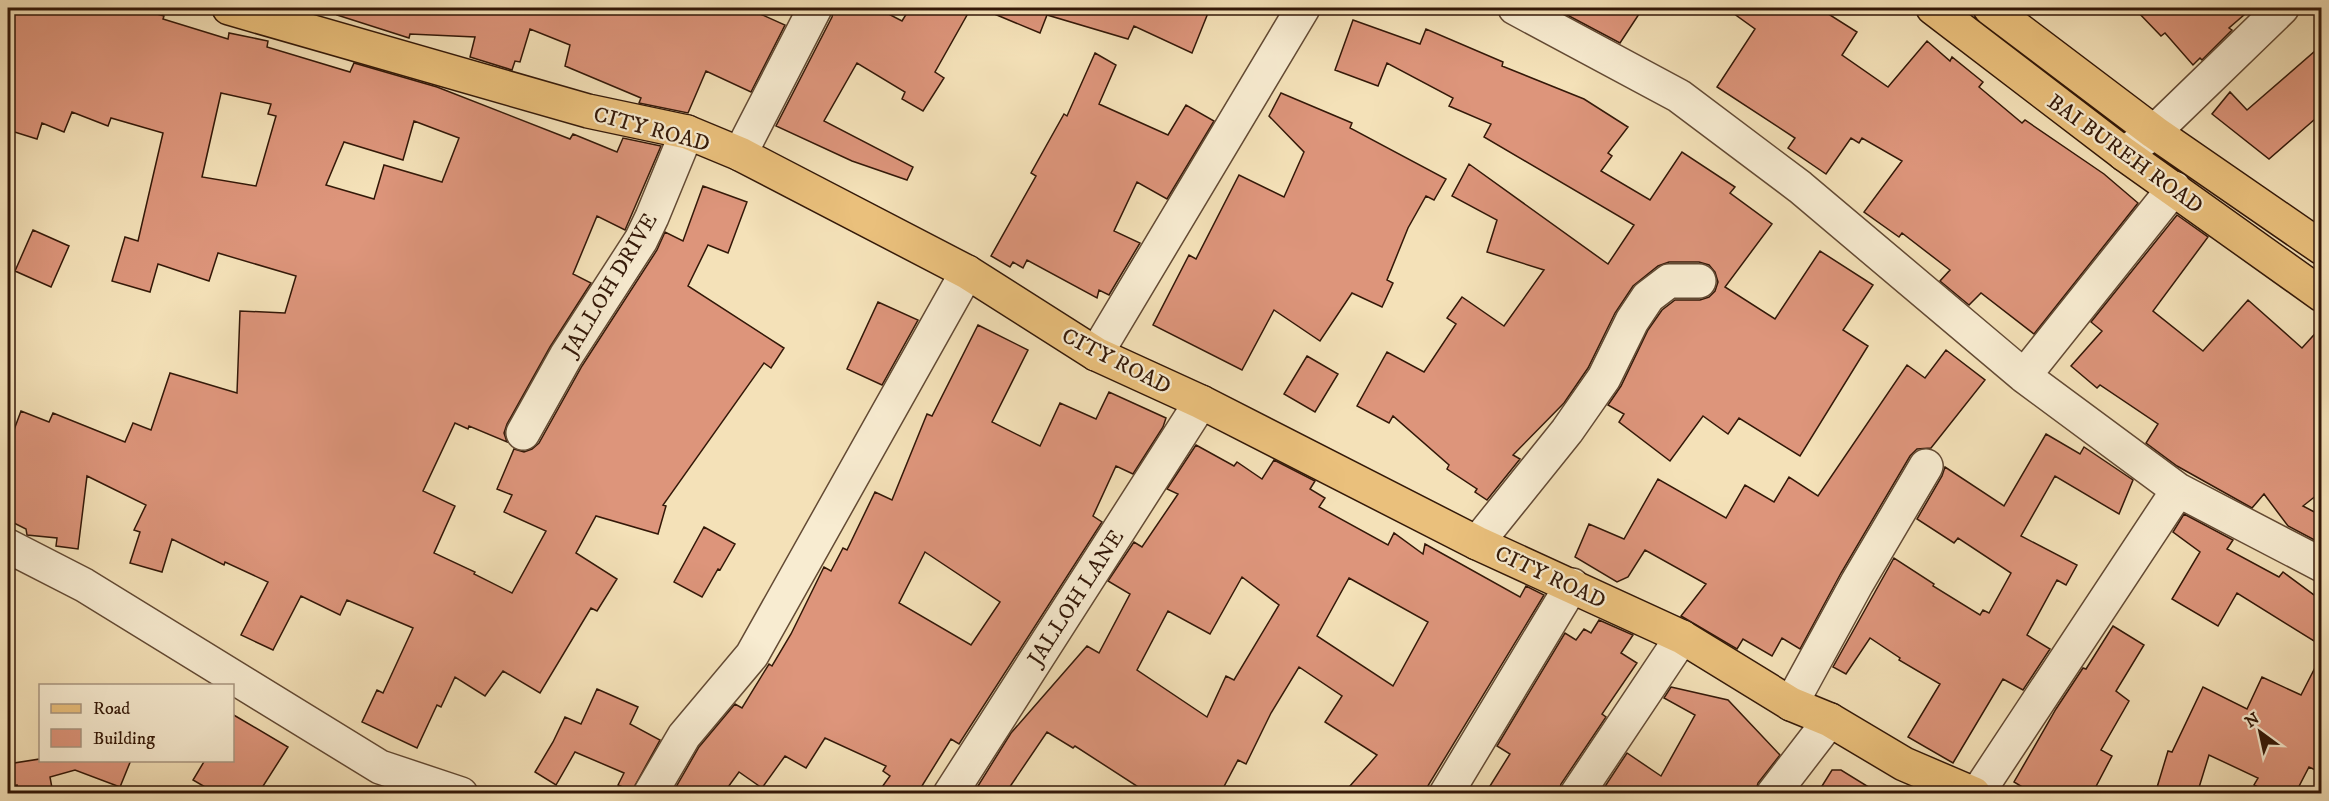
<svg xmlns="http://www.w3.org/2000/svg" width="2329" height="801" font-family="'IM FELL DW Pica',serif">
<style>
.building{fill:#dd957b;stroke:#331808;stroke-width:1.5;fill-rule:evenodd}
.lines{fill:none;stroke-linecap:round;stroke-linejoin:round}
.minor-casing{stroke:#634a34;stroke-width:36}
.major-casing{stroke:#331808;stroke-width:36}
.highway-casing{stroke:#331808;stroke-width:36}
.minor{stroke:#f8ecd1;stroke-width:33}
.major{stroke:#eac07c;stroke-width:33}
.highway{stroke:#eac07c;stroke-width:33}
.labels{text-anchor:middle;stroke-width:4.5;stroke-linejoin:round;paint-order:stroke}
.street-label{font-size:22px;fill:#331808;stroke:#f8ecd1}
</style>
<rect width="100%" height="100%" fill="#f4e1b8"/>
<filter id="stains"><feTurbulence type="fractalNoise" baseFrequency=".00333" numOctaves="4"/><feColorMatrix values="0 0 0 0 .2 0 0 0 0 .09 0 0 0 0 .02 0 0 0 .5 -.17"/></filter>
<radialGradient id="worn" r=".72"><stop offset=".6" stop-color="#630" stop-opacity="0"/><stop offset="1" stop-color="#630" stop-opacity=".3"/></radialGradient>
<path class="building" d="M8,8H136L164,16L163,19L228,39L229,33L268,41L267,47L350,72L354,63L437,87L570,139L573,134L617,152L623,138L661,146L625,230L597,216L573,274L591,283L550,347L507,424L504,433L507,442L469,426L468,429L455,423L423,491L455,506L434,553L475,572L474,574L512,593L546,531L504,512L512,495L497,489L514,449L524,452L532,449L539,443L582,366L657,250L665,232L683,241L703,186L747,202L728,253L708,245L688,286L784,348L771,368L764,363L663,505L666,506L658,534L596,516L576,553L617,579L597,611L591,608L540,693L503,671L485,696L455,677L441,707L437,705L417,748L362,722L377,690L383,693L413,628L347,600L340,615L301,596L273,650L241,635L268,582L225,562L224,565L172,539L162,572L130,563L140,532L134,530L146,505L87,476L78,549L56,546L57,538L27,535L26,529L8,520V446L21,411L49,422L53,413L125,442L133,423L151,430L170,373L237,393L240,311L285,313L296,276L218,253L209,281L158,264L150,292L112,281L125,237L138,241L163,133L111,118L108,126L72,112L64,132L42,123L37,139L8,130ZM221,93L271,104L268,114L276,116L256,186L202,177ZM414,121L459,138L442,182L384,165L374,199L326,185L344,142L403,160Z
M339,8L427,12V8H747L785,25L751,92L706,71L688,113L639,103L641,98L565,66L570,45L530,29L520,62L515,61L512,70L470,57L475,37L410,34L409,38L337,15Z
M834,8H877L902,21L910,8H971L935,72L944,78L923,111L902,99L905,92L857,63L824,121L913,167L907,180L852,161L776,126L832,17Z
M980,8H1210L1192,53L1134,26L1128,39L1047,15L1040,33Z
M1554,8H1643L1620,43Z
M1726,8H1819L1857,32L1842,55L1888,87L1927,41L1950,61L1952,57L1983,82L1979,87L2022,123L2025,120L2104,174L2138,203L2034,334L1981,293L1969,305L1940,281L1950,270L1902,233L1899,237L1864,212L1902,161L1862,138L1859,143L1851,138L1826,174L1788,148L1795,138L1717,87L1755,29Z
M2134,8H2252L2229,28L2232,30L2202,60L2200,58L2193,65L2165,33L2161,36Z
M1353,20L1420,44L1426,29L1503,62L1502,66L1584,99L1628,127L1608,153L1612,156L1601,171L1650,200L1682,152L1735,187L1730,193L1772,224L1725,287L1775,319L1820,251L1873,285L1843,330L1868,346L1800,456L1739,418L1728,434L1703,416L1670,461L1619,422L1624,414L1608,405L1621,386L1648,330L1662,310L1675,300H1700L1709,297L1715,291L1718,282L1715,272L1709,265L1699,262H1669L1658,266L1633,286L1615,313L1588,368L1564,403L1513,455L1520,459L1487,500L1475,492L1477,489L1447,469L1449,465L1393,416L1389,423L1357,406L1387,352L1424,372L1456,324L1447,318L1462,297L1504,326L1544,270L1487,252L1497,220L1452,196L1469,164L1608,264L1634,225L1484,137L1491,124L1449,106L1453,98L1387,63L1378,86L1335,70Z
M2322,45V113L2269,159L2212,114L2230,92L2247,110Z
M1095,53L1116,65L1099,104L1168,135L1186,105L1214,121L1167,199L1137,182L1114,231L1140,243L1109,295L1099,290L1097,298L1027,260L1023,268L1013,262L1010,267L991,256L1036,176L1031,173L1064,114L1067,116Z
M1281,93L1352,123L1350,128L1446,179L1434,200L1426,196L1408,228L1387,280L1393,283L1382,307L1352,293L1320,341L1274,310L1242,370L1153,325L1189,255L1196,259L1239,175L1284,197L1304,152L1269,116Z
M2177,215L2208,237L2153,311L2203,351L2248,300L2302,348L2322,326V491L2303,506L2322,516V544L2288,526L2264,494L2252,508L2177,466L2146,443L2158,424L2100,385L2097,388L2071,366L2102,331L2091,322Z
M33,230L69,246L51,287L15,271Z
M878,302L918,320L882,385L847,369Z
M978,325L1028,350L992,422L1040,446L1060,403L1096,419L1109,392L1166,418L1163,427L1133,474L1116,466L1093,516L1102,522L959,744L951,739L917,794H877L890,776L883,771L886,766L825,738L806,768L785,756L762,788L739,772L723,794H672L699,747L735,704L742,708L769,664L772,666L791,634L824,567L831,571L843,548L847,550L875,492L892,500L927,414L932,416ZM925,552L1000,602L971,645L899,603Z
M1946,350L1985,380L1931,448L1917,449L1910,456L1841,573L1800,649L1782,638L1772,656L1743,639L1737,649L1681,616L1706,584L1645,550L1628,577L1617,582L1575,557L1589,524L1624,539L1658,479L1726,518L1745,485L1774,502L1789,477L1818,496L1907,365L1925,378Z
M1307,356L1338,374L1315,412L1284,394Z
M2046,434L2080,454L2084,447L2133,480L2119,514L2055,476L2021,536L2077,565L2066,585L2057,580L2027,635L2050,649L2023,690L2003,679L1953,763L1908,737L1940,684L1899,660L1900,658L1870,638L1846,674L1833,667L1894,558L1934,584L1933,586L1980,615L1983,610L1989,613L2011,573L1958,538L1954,543L1917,519L1942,476L1945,467L2004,506Z
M1196,445L1234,466L1237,462L1262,479L1274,460L1315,481L1310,489L1325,498L1319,507L1388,545L1394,533L1423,554L1425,544L1520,597L1526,586L1544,595L1423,794H1343L1377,755L1325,722L1342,696L1299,667L1271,713L1246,764L1238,760L1220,794H1149L1075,746L1073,748L1047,732L1005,794H973L1011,733L1087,646L1099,653L1130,594L1108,581L1134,542L1142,547L1178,494L1167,489ZM1242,577L1279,605L1234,680L1226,676L1207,717L1137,670L1168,611L1210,634ZM1349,578L1428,622L1393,686L1317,636Z
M2184,514L2233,540L2227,549L2279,577L2283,572L2322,601V646L2237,593L2218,626L2172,599L2200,552L2173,532Z
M704,527L735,544L720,570L718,569L702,597L674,582Z
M1599,620L1633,635L1621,653L1637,663L1602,714L1606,717L1561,784L1558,794H1485L1510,754L1497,746L1565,633L1576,640L1584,629L1591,633Z
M2113,626L2144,645L2116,691L2129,701L2101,750L2112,756L2092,794H2034L2014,782L2056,709L2083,668L2086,669Z
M2322,654V773L2309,767L2295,794H2271L2254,785L2258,778L2209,755L2197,794H2155L2168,751L2172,752L2203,687L2247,709L2262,677L2301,695Z
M1671,687L1728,700L1780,755L1758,783L1755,794H1600L1627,753L1661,776L1695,715L1664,698Z
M597,689L638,707L630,724L660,740L632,791L618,785L624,773L575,752L556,785L535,772L553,742L565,717L581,724Z
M232,714L288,747L258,794H217L193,780L205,760H232Z
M40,759V760H131L120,787L75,770L50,777L52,788L20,794L17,785L8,788V764Z
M1832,770H1841L1880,794H1817Z"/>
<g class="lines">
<g class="minor-casing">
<path id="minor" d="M1515,8L1679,96L1800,187L2024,376L2178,490L2322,565
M740,154L815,8
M2124,154L2154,132L2282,8
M1096,354L1303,8
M2024,376L2174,188
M523,433L566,356L641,240L652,217L687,132
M1477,543L1567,431L1604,378L1632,321L1648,297L1669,281H1699
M8,546L84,585L380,767L461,794
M1791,704L1857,583L1926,466
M650,794L684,736L752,655L967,272
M950,794L1201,402
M1446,794L1572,585
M1577,794L1682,637
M1773,794L1830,720
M1977,794L2178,490"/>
</g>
<g class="major-casing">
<path id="major" d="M229,8L588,111L687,132L740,154L967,272L1096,354L1201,402L1477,543L1682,637L1791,704L1830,720L1904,764L1974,794"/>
</g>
<g class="highway-casing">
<path id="highway" d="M1933,8L2124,154L2322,295
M1990,8L2154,132L2322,248"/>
</g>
<use href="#minor" class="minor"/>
<use href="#major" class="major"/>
<use href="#highway" class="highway"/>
</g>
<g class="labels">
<g class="street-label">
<text transform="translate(652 128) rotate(15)" y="8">CITY ROAD</text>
<text transform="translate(2126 153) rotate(36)" y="8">BAI BUREH ROAD</text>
<text transform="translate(609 284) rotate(-59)" y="8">JALLOH DRIVE</text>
<text transform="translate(1117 360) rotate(27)" y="8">CITY ROAD</text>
<text transform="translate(1551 576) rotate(25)" y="8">CITY ROAD</text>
<text transform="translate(1075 597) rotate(-57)" y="8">JALLOH LANE</text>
</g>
</g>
<rect width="2329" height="801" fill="none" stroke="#f4e1b8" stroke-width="30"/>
<rect x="9" y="9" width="2311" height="783" fill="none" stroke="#331808" stroke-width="3"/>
<rect x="15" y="15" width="2299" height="771" fill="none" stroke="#331808" stroke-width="1.5"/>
<rect x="39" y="684" width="195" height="78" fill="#f8ecd1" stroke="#a99781" stroke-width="1.5"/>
<rect x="51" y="704" width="30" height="9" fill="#eac07c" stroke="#a99781" stroke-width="1.5"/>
<text x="93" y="714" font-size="18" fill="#331808">Road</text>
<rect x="51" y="729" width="30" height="18" fill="#dd957b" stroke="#a99781" stroke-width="1.5"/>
<text x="93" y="744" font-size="18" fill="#331808">Building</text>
<g transform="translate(2260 732) rotate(327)" stroke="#f8ecd1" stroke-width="4.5" paint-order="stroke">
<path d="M0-4.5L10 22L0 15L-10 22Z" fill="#331808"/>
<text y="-9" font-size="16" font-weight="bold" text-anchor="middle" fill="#331808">N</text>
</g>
<rect width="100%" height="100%" filter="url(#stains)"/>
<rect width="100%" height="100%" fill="url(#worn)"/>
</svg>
